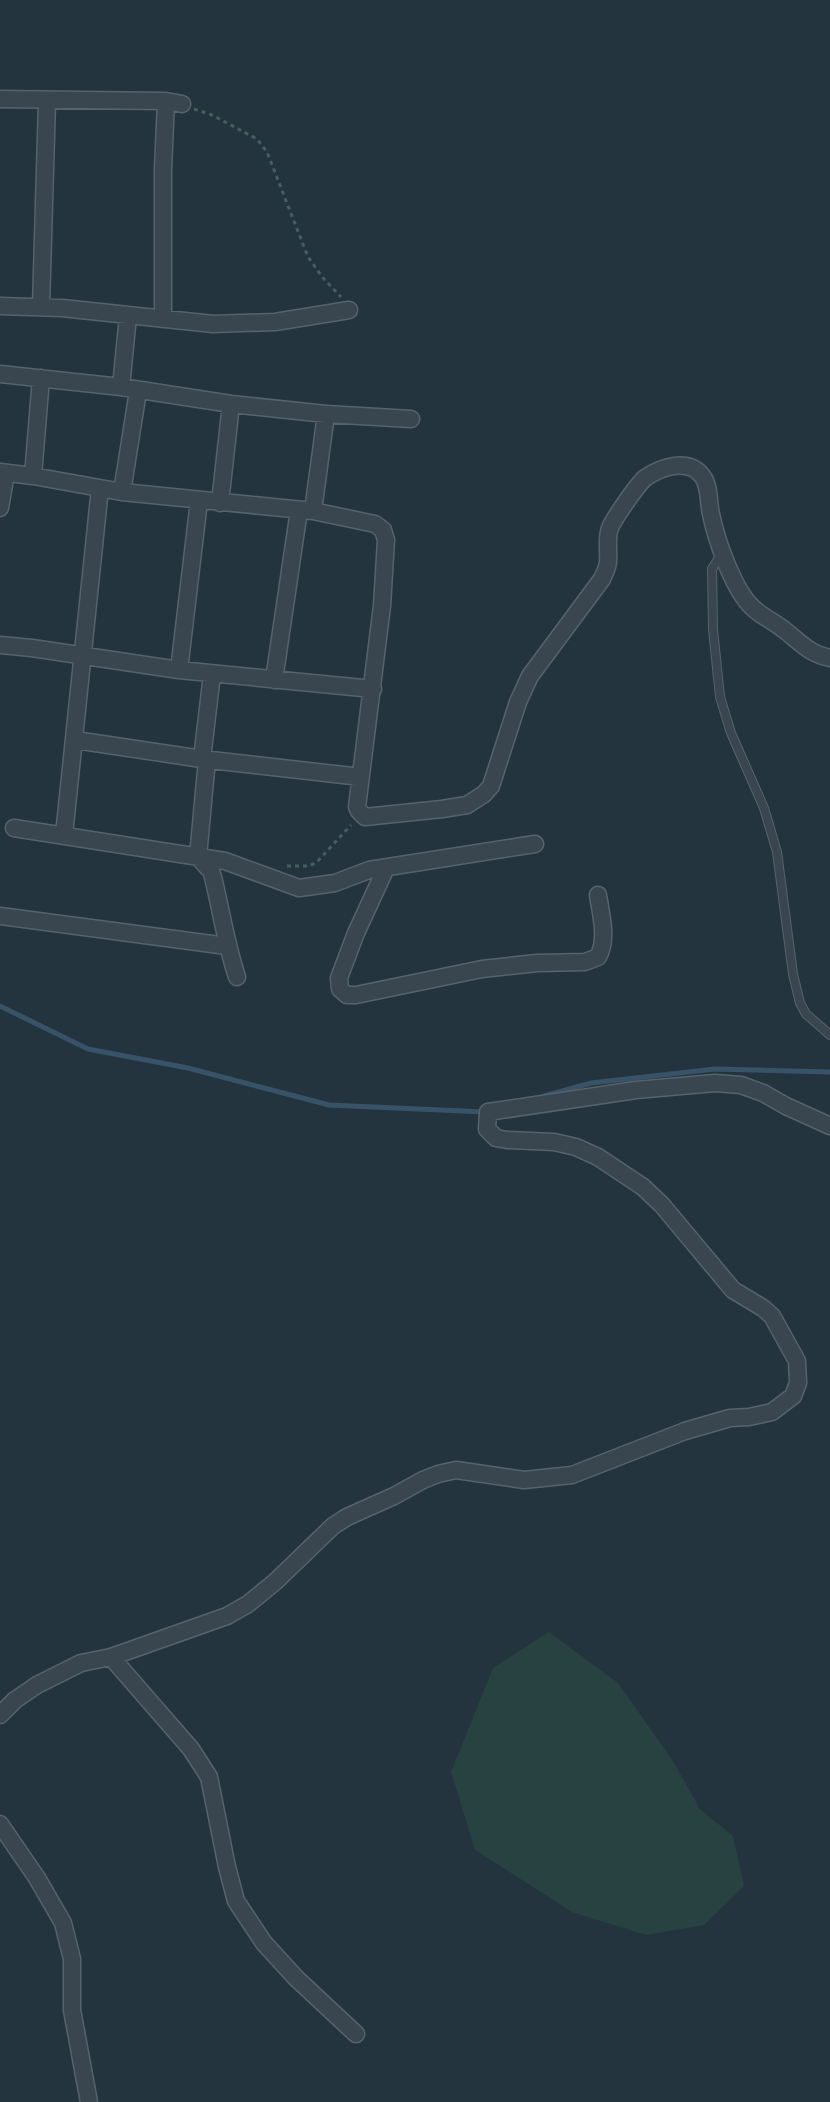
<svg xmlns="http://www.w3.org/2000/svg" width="830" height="2102" font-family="'DM Sans',sans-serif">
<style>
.green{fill:#274241}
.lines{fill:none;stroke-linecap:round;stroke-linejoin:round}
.stream{stroke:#385367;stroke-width:5}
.service-casing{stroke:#56636d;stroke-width:10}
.minor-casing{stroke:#56636d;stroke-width:19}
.path{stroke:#475e5e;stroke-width:3;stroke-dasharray:4 4;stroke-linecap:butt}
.service{stroke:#39454f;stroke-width:8}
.minor{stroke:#39454f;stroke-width:16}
</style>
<rect width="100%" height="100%" fill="#24343f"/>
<path class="green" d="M549,1632L618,1683L673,1761L700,1809L733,1836L744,1886L704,1925L646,1935L572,1912L475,1850L451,1772L493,1668Z"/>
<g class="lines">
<path class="stream" d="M0,1006L88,1049L188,1068L329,1105L485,1112
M544,1096L591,1083L715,1069L830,1072"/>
<g class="service-casing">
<path id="service" d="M722,553L712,569L713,629L720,697L731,733L764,808L777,852L793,974L800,1003L806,1014L830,1035"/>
</g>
<g class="minor-casing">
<path id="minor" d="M0,99L166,101L182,104
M0,306L62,308L213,324L275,322L349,310
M41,307L47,101
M163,319V169L166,101
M0,374L121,387L231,404L326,414L411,419
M121,387L128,316
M0,472L33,476L122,492L313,511L375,524L383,530L386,540L382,606L357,807L359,811L365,817L442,809L467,805L484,794L491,786L518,702L530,676L602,579C604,574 608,568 608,561C609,551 606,537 610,528C614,518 638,484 645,478C661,467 689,457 703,477C710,487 708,502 711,514C716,539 733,589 752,607C761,616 773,621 783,629C799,641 809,654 830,658
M33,476L41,378
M122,492L138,391
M220,503L231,404
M0,508L6,473
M313,511L326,414
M0,645L32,648L179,670L373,689
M179,670L199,501
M274,680L299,510
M75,740L202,759L361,777
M202,759L212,674
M207,759L198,857L211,871L213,877C221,910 226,944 237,977
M14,828L225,861L299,888L335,883L369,870L535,844
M64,835L100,488
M386,868L356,933L339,978L340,989L347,995H356L482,969L537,963L585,962L598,957C608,939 601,915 598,895
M0,916L227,946
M111,1657L191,1749L209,1777L227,1867L236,1901L264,1943L296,1978L356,2034
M0,1715L15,1700L37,1685L81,1663L111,1657L227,1616L248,1604L275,1582L333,1526L347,1517L394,1496L423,1480L438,1474L456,1470L524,1480L572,1475L685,1431L730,1418L749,1417L772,1412L793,1396L798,1383L797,1361L772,1316L763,1308L733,1290L662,1205L643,1187L598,1157L576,1147L554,1142L507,1140L496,1138L487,1129L488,1112L636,1090L715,1083L741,1085L763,1093L786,1106L830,1126
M0,1824L37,1878L63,1923L72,1959V2010L89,2102"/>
</g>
<path class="path" d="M194,109L212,115L257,139L267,152L308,257L323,278L341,297
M287,866H309L317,862L351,825"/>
<use href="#service" class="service"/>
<use href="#minor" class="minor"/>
</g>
</svg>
